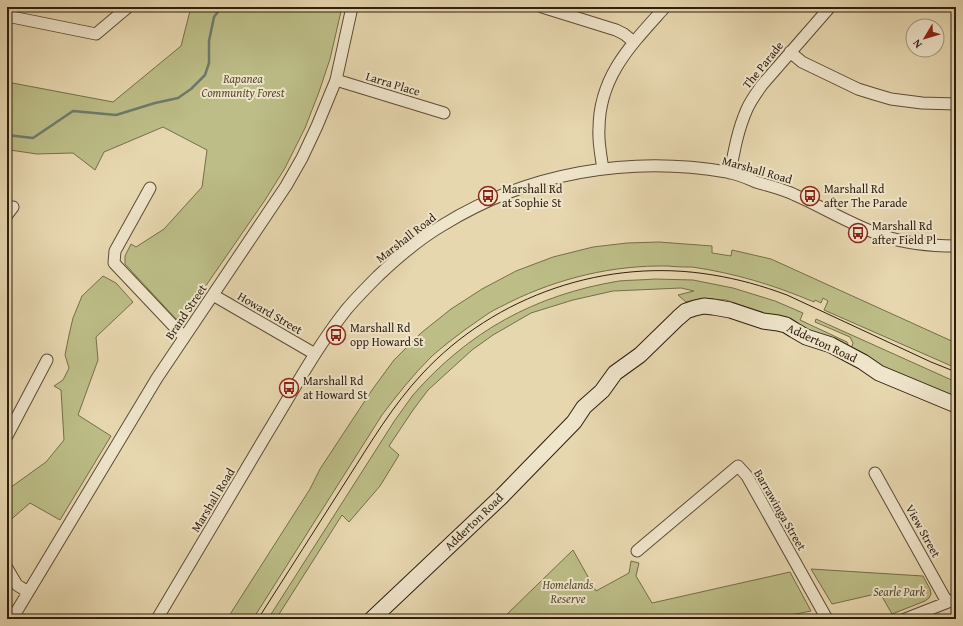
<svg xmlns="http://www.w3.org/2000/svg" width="963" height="626" font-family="'Gentium Book Plus',serif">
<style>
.green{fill:#bcbd87;stroke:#766e4a}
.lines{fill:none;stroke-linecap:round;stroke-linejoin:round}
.stream{stroke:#6d7c6c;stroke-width:2.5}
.street-casing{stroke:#5d4d36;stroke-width:13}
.secondary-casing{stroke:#2f1f0e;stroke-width:17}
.street{stroke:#efe5cb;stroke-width:11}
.secondary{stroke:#efe5cb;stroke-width:15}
.tram{stroke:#2f1f0e;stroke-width:1}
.labels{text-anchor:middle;stroke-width:4;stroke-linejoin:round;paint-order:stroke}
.street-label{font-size:12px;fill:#2f1f0e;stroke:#efe5cb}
.park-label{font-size:12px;font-style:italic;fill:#594e32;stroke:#efe5cb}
.poi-label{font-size:12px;fill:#2f1f0e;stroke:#efe5cb;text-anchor:start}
</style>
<rect width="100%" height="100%" fill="#e7d7af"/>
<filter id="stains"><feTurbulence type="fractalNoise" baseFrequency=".005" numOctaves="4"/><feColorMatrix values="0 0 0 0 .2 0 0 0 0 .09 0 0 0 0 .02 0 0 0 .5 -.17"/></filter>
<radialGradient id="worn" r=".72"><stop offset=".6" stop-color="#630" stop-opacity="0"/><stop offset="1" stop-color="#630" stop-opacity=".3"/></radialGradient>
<path class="green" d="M191,7H342L330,59L319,92L305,128L285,168L265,200L183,319H176L125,264V256L131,244L136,247L164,229L202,187L207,150L163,127L104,152L95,170L73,153L37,154L10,150L7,149V82L113,102L181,46Z
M659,242L712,246V253L731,256L732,250L771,259L956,343V368L824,310L828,301L823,298L821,303L815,300L814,302C774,285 734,273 692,267C684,267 676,267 668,266C613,265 559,278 510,302C503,306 495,309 489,313C481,318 474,324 466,329C454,338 442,347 431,357C413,375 397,395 382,415L253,619H227L310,489L320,469L372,390L394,360L421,333L451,309L482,289L516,271L553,257L593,247L627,243Z
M103,276L116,283L133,302L96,337L98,360L78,415L111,436L60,520L30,503L7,523V490L46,462L64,440L61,390L54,386L63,380L69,368L65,355L69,335L73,318L82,296Z
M655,279L693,280L733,288L775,301L803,313L800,320L847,342L848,344L846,349L793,325L757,311L726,300L713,299H699L686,302L678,295L694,291L681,288L613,291L573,300L531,313L493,335L472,350L428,390L413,410L389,446L399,455L380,486L349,522L342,515L276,619H268L395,420C401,412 407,403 413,395C469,331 535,295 619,281C630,280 643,280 655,279Z
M816,319L956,382V397L932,388L850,352L853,343L850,337L815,322Z
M573,550L596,591L629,573L631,561L639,563L636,576L652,603L790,572L811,611L771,619H502Z
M811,569L923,576L930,589L931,594L929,598L925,601L892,614L880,593L832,604Z"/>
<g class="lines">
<path class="stream" d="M7,135L33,138L73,111L116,115L155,103L178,98L191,89L205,75L209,63V41L214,17L220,9L226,7"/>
<g class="street-casing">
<path id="street" d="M542,7L616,30L624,34L634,42
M7,16L96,34L128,7
M790,52L802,62L858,89L874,94L891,99L922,103L956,104
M336,80L444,113
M603,169C601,156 598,142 599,129C599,76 632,44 665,7
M730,173C734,151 738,129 747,109C751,100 757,92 762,85L830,7
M150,188L115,251L114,263L184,337
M7,215L13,207
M213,295L315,354
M7,436L47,360
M875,473L947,602
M637,551L738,466L747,476L827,619
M7,568L17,585L28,592
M12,619L157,378L286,186L302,158L317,126L336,80L352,7
M157,619C194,557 231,494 268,432C293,391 316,348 346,310C356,298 367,287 378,276C398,257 419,239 443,225C527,173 629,155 727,172C737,174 747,178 756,182C769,186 783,189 795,195C825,208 853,226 884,236C907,244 932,246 956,246
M905,619L956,599"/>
</g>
<g class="secondary-casing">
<path id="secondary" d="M372,619L501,497L574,422L584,407L602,391L615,373L640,355L678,318L686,311L695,308L704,306L713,307L730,310L763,321L778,323L786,325L794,330L806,337L831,345L863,362L879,373L956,405"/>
</g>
<use href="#street" class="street"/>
<use href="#secondary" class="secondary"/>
<path class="tram" d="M258,619C288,572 318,525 348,478C371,442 393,405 422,374C495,295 607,257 713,275C738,279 763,286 787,295L931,362L956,372"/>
</g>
<defs>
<g id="bus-ring" transform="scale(1)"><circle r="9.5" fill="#efe5cb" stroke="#8f2418" stroke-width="1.5"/><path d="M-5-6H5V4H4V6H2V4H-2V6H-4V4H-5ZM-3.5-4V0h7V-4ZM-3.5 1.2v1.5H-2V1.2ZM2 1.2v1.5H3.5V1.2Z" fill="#8f2418"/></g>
</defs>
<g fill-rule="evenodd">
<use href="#bus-ring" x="488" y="196"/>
<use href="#bus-ring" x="810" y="196"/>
<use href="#bus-ring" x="858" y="233"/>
<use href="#bus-ring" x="336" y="335"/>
<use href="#bus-ring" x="289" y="388"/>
</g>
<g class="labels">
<g class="street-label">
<text transform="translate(763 65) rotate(-51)" y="4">The Parade</text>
<text transform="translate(393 84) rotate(17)" y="4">Larra Place</text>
<text transform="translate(757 170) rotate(16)" y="4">Marshall Road</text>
<text transform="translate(406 238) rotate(-38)" y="4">Marshall Road</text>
<text transform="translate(186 312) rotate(-56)" y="4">Brand Street</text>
<text transform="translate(270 313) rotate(30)" y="4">Howard Street</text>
<text transform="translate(822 343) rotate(25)" y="4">Adderton Road</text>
<text transform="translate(213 500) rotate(-59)" y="4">Marshall Road</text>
<text transform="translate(780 510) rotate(60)" y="4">Barrawinga Street</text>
<text transform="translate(474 522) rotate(-44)" y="4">Adderton Road</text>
<text transform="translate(923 531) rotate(61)" y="4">View Street</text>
</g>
<g class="park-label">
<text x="243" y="83">Rapanea<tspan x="243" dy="14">Community Forest</tspan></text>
<text x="568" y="589">Homelands<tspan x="568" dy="14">Reserve</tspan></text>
<text x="899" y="596">Searle Park</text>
</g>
<g class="poi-label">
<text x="502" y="193">Marshall Rd<tspan x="502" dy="14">at Sophie St</tspan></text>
<text x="824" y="193">Marshall Rd<tspan x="824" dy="14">after The Parade</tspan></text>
<text x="872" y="230">Marshall Rd<tspan x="872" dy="14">after Field Pl</tspan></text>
<text x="350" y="332">Marshall Rd<tspan x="350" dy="14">opp Howard St</tspan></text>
<text x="303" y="385">Marshall Rd<tspan x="303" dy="14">at Howard St</tspan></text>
</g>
</g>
<rect width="963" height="626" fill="none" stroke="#e7d7af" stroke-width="24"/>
<rect x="8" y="8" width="947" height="610" fill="none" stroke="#2f1f0e" stroke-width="2"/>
<rect x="12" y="12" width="939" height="602" fill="none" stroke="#2f1f0e"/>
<g transform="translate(925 38) rotate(232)"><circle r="19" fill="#efe5cb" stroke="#a2967f"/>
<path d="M0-3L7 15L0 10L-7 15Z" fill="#8f2418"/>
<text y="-6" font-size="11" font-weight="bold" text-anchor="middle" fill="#2f1f0e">N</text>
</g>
<rect width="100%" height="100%" filter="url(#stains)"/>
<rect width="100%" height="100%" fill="url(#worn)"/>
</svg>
